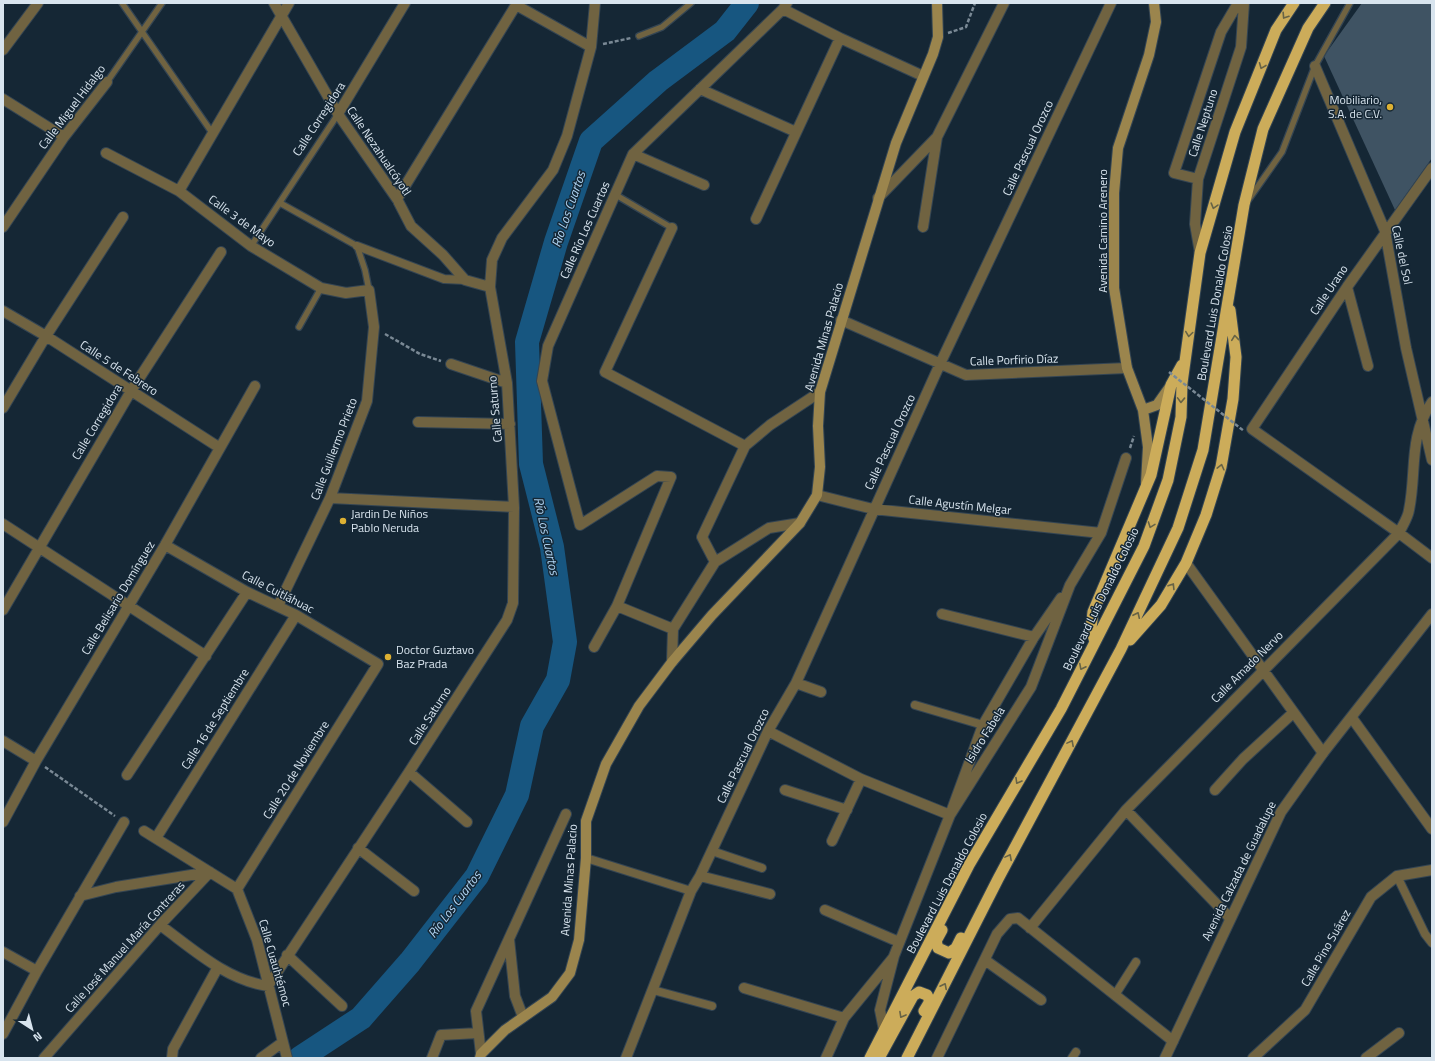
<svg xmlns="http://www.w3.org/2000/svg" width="1435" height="1061" font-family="'Titillium Web',sans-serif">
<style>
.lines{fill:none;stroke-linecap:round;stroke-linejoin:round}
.river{stroke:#175680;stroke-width:24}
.building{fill:#3f5363}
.service-casing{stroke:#344553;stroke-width:8}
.pedestrian-casing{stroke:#344553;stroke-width:10}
.minor-casing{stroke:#344553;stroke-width:12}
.tertiary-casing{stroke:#344553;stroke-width:12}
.secondary-casing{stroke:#344553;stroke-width:12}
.trunk-casing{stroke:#344553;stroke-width:13}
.path{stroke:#7a8995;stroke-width:2.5;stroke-dasharray:4 2;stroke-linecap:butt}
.service{stroke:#706341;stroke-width:5.5}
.pedestrian{stroke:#706341;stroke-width:8}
.minor{stroke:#706341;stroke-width:10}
.tertiary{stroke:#706341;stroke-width:10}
.secondary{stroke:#9b854d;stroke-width:10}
.trunk{stroke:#ccac5a;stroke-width:11}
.path-bridge{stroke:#7a8995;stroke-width:2.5;stroke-dasharray:4 2;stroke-linecap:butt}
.oneway{stroke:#676346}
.poi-dot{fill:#ddb133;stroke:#152735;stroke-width:1.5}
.labels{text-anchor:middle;stroke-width:3;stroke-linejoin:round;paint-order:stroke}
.poi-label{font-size:12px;fill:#d8e4ee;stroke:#152735;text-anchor:start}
.street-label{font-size:12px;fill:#d8e4ee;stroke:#152735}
.water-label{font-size:13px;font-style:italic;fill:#afd4f3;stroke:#152735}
</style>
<rect width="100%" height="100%" fill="#152735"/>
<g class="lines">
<path class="river" d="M300,1058L361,1018L410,962L477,876L517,795L532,726L558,680L565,642L552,547L531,464L527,342L556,242L591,141L658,81L725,31L747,3"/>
</g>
<path class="building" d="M1362,3H1432V158L1395,210L1324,56Z"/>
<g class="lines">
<g class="service-casing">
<path id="service" d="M122,3L213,134
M639,36L662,27L691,3
M107,82L162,3
M616,195L672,228
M1249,199L1282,152L1315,66L1350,3
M280,203L357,246L365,270L369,290
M251,246L338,114
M299,327L321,288"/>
</g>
<g class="pedestrian-casing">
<path id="pedestrian" d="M357,246L444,279L465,280
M915,705L983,725
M712,851L762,868
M586,858L691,891
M1397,876L1425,934L1432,943
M653,990L712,1006
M1115,995L1136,962
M1072,1058L1076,1052"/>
</g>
<g class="minor-casing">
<path id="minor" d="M274,3L338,114L397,199L411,226L443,255L465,280L490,287
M783,9L840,38L923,76
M3,50L38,3
M1315,66L1385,231L1406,348L1432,460
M700,89L796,132
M3,99L64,137
M338,114L405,3
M106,153L179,191L251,246L321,288L346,293L369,290L374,327L367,401L330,498L278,606
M633,154L704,185
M1432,168L1347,287L1252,429L1399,533L1432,558
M1198,179L1174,173L1221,32L1238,3
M179,191L289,3
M878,198L937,137L1004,3
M397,199L516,5L591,47
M756,219L840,38
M3,227L64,137L107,82
M923,227L937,137
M672,228L605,372L745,446
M1200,253L1195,224L1198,179L1241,47L1244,3
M1347,287L1368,366
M3,311L46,336L220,448
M841,320L966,375L1127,368
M451,364L507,383
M3,408L46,336L123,217
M418,422L510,424
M817,495L873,509L1101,533
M330,498L514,507
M3,524L206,656
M165,545L247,592L296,615L378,664L237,889
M715,562L702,537L745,446L770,425L820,392
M1186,563L1323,753
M617,606L673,629
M3,610L131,391L221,252
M942,614L1034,637
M594,647L617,606L671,477L657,476L580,525L542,381L548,346L633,154L783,9L787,3
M672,662L673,629L715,562L769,528L800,523
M796,683L821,692
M1352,718L1432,829
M768,731L861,779L950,815L983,725L1034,637L1061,598
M3,741L36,761
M409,772L467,822
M127,775L247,592
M785,790L847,810
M1215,790L1243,759L1293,713
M1126,810L1230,918
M3,822L36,761L165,545L255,386
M144,831L237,889L257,940L287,1058
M156,838L296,615
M832,841L861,779
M358,848L414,891
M700,876L770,894
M80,896L116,887L210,872
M825,910L899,942
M160,925C193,949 226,980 268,986L409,772L507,620L513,603L514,507L507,383L490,287L492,260L502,238L553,170L567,136L591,47L595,3
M1030,928L1126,810L1399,533C1402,526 1408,518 1409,510C1417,471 1408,437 1432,402
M509,939L515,996L523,1017
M3,952L37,971
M287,955L342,1006
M985,960L1041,1000
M744,988L844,1018
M884,1030L880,1010L894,956L950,815L1031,687L1070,585L1101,533L1126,458
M3,1034L37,971L124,822
M481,1054L476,1011L566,814
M44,1058L160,925L210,872
M172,1058L173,1049L218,967
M261,1058L283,1042
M432,1058L441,1035L478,1033
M626,1058L691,891L700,876L768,731L796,683L940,364L1111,3
M826,1058L844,1018L893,958
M937,1058L997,934L1010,919L1018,918L1173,1041
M1253,1058L1305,1010L1371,897L1397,876L1432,870
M1366,1058L1399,1033"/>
</g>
<g class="tertiary-casing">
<path id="tertiary" d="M1165,1058L1281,812L1323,753L1432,614"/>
</g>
<g class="secondary-casing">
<path id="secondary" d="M1143,410L1157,405L1169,388
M1146,483L1148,447L1143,410L1127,368L1114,288V193L1118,148L1149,55L1156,22L1154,3
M480,1058L481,1054L505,1030L552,997L570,973L579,940L586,858V821L606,764L639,706L672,662L712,615L800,523L817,495L820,467L818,426L820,392L896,143L933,54L938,37L937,3"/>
</g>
<g class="trunk-casing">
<path id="trunk" d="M1130,640L1161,605L1186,563L1206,515L1221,467L1233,399L1236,357L1230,310
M1095,642L1091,628L1093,612L1151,475L1171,385L1182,365
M942,930L936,941L938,948L949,953L956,948L961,938
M870,1058L969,865L1061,709L1144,546L1168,480L1181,417L1182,383L1200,253L1235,132L1276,30L1294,3
M879,1058L913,996L919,992L927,995L930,1001L924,1011
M907,1058L998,879L1121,649L1178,528L1203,450L1244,205L1263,129L1308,28L1325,3"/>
</g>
<path class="path" d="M948,33L966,27L975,3
M603,44L631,38
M385,334L420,354L441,361
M1130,448L1134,436
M45,767L115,816"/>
<use href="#service" class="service"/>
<use href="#pedestrian" class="pedestrian"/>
<use href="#minor" class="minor"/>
<use href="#tertiary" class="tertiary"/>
<use href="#secondary" class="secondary"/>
<use href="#trunk" class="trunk"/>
<path class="path-bridge" d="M1169,372L1244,431"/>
</g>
<defs><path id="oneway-chevron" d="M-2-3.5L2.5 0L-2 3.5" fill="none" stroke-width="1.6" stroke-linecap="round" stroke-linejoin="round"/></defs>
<g class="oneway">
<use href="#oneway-chevron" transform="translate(1285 16) rotate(123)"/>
<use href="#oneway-chevron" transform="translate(1262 66) rotate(112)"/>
<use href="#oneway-chevron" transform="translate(1214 206) rotate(106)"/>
<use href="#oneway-chevron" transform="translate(1189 334) rotate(98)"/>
<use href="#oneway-chevron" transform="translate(1235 338) rotate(-96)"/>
<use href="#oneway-chevron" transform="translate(1181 400) rotate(92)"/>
<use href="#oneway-chevron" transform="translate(1221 467) rotate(-76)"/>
<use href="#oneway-chevron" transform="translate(1151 525) rotate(110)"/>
<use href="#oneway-chevron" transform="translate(1172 586) rotate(-58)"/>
<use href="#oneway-chevron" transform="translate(1137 615) rotate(-65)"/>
<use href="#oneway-chevron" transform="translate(1082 667) rotate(117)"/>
<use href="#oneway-chevron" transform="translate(1071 743) rotate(-62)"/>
<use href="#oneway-chevron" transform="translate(1018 781) rotate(120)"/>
<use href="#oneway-chevron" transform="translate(1009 857) rotate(-62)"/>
<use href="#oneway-chevron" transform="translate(944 986) rotate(-63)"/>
<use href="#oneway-chevron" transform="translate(902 1015) rotate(119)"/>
</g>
<g class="poi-dot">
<circle cx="1390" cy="107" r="4"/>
<circle cx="343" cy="521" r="4"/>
<circle cx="388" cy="657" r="4"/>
</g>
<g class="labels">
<g class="poi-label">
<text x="1382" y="104" text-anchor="end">Mobiliario,<tspan x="1382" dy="14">S.A. de C.V.</tspan></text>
<text x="351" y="518">Jardin De Niños<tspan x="351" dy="14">Pablo Neruda</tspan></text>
<text x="396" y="654">Doctor Guztavo<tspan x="396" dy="14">Baz Prada</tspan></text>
</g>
<g class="street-label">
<text transform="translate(72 107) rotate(-53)" y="4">Calle Miguel Hidalgo</text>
<text transform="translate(319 119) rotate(-57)" y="4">Calle Corregidora</text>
<text transform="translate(1203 123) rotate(-72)" y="4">Calle Neptuno</text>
<text transform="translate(1028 148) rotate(-65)" y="4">Calle Pascual Orozco</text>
<text transform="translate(379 151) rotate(56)" y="4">Calle Nezahualcóyotl</text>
<text transform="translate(242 221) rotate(36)" y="4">Calle 3 de Mayo</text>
<text transform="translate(585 230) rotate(-66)" y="4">Calle Río Los Cuartos</text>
<text transform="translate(1103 231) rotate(-90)" y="4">Avenida Camino Arenero</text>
<text transform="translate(1402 255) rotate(78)" y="4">Calle del Sol</text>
<text transform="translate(1329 290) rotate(-56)" y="4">Calle Urano</text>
<text transform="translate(1215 303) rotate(-80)" y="4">Boulevard Luis Donaldo Colosio</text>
<text transform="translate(824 337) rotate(-74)" y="4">Avenida Minas Palacio</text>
<text transform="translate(1014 360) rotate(-2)" y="4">Calle Porfirio Díaz</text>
<text transform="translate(119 368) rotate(33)" y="4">Calle 5 de Febrero</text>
<text transform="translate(495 409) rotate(-95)" y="4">Calle Saturno</text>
<text transform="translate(97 422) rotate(-59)" y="4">Calle Corregidora</text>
<text transform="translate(890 442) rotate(-65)" y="4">Calle Pascual Orozco</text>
<text transform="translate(334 449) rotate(-69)" y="4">Calle Guillermo Prieto</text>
<text transform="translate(960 505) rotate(6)" y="4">Calle Agustín Melgar</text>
<text transform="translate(278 592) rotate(27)" y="4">Calle Cuitláhuac</text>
<text transform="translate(118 598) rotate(-59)" y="4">Calle Belisario Domínguez</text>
<text transform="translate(1101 599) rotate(-64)" y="4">Boulevard Luis Donaldo Colosio</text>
<text transform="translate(1247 667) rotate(-45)" y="4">Calle Amado Nervo</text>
<text transform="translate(430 716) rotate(-57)" y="4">Calle Saturno</text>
<text transform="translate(215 719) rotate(-58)" y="4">Calle 16 de Septiembre</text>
<text transform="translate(985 735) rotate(-58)" y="4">Isidro Fabela</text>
<text transform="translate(743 756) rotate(-64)" y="4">Calle Pascual Orozco</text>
<text transform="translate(296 770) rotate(-58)" y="4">Calle 20 de Noviembre</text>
<text transform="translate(1239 871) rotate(-64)" y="4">Avenida Calzada de Guadalupe</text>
<text transform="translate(569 880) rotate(-86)" y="4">Avenida Minas Palacio</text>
<text transform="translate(947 883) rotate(-62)" y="4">Boulevard Luis Donaldo Colosio</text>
<text transform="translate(125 947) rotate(-48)" y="4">Calle José Manuel María Contreras</text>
<text transform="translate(1326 948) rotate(-60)" y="4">Calle Pino Suárez</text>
<text transform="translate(275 963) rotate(74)" y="4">Calle Cuauhtémoc</text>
</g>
<g class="water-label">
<text transform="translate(568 209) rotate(-71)" y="5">Río Los Cuartos</text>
<text transform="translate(547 536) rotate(78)" y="5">Río Los Cuartos</text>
<text transform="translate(454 904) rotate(-53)" y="5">Río Los Cuartos</text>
</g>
</g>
<rect width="1435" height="1061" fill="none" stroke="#d8e4ee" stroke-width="8"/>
<g transform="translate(32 1029) rotate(144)" stroke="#152735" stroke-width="3" paint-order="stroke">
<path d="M0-3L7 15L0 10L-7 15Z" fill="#d8e4ee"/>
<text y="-6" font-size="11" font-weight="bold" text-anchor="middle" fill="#d8e4ee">N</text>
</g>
</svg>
